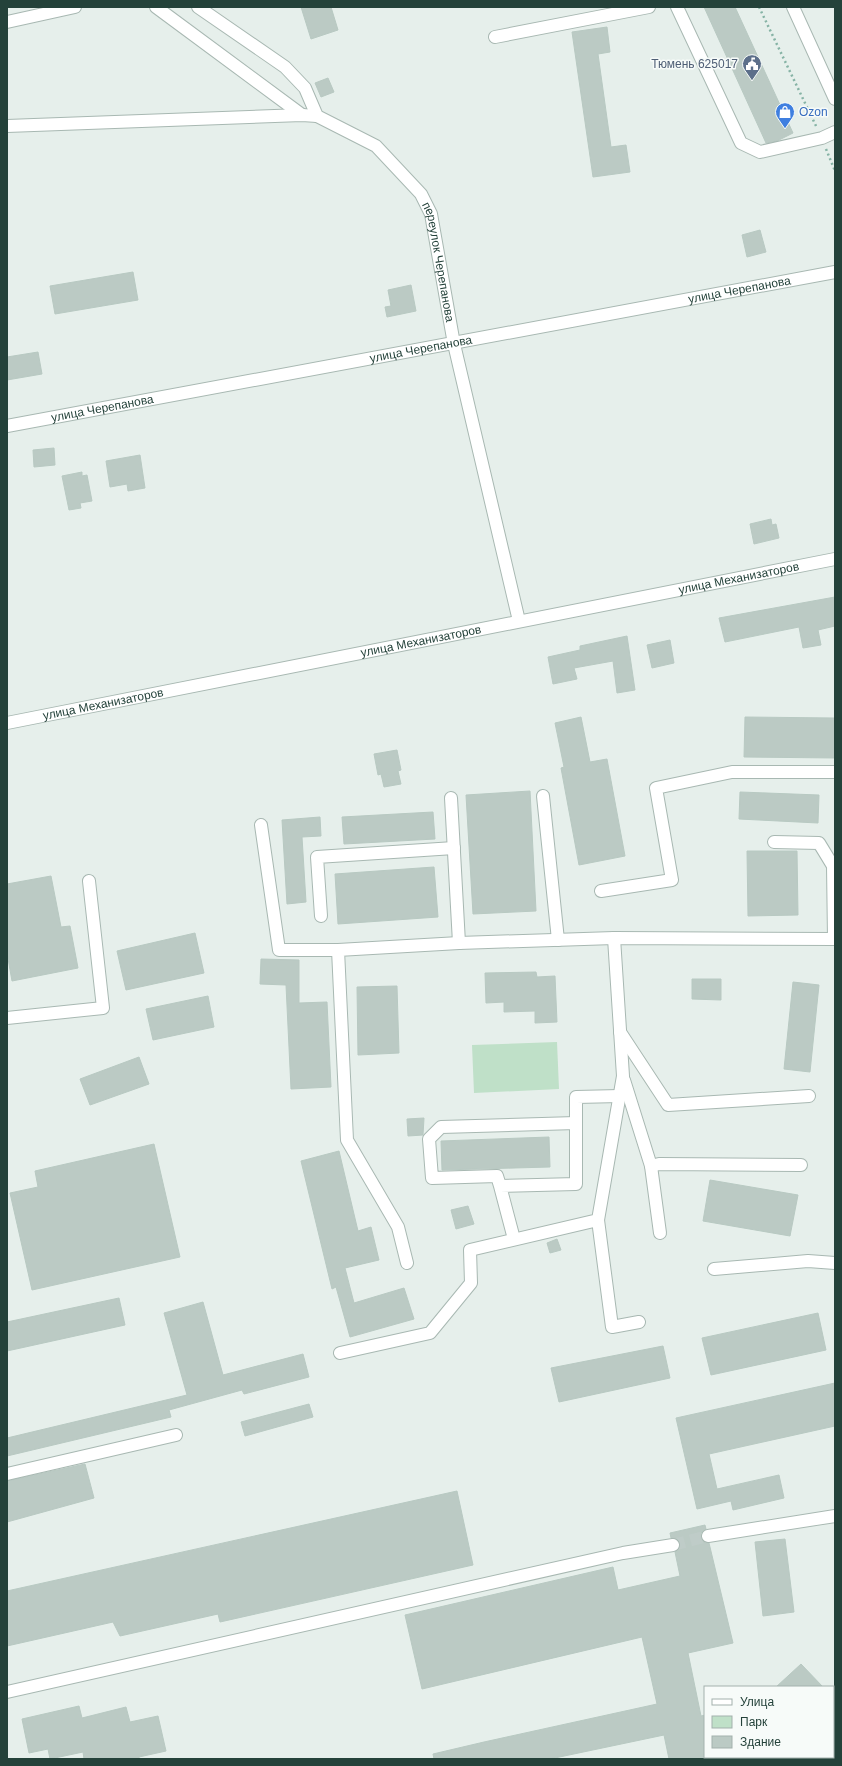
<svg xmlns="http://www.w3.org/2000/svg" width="842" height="1766" font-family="Arial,sans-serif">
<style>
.green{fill:#bfe0c8}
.building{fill:#bbcac4;stroke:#b8c9c2}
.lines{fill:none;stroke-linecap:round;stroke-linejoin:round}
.minor-tunnel{stroke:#bfccc8;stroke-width:12;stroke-dasharray:12 6;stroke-linecap:butt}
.minor-casing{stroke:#a8b8b2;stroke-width:14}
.path{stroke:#86b3a5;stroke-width:2.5;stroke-dasharray:2 3;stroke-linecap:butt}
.minor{stroke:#fff;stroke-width:12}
.labels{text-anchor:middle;stroke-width:3;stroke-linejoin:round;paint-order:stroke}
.service-label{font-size:12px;fill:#4e5e75;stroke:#f7fbf9;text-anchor:end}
.shop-label{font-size:12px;fill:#366cbe;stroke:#f7fbf9;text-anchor:start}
.street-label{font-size:12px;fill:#24423a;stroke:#f7fbf9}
</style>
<rect width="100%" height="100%" fill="#e6efeb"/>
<path class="green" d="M557,1042L559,1089L474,1093L472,1045Z"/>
<path class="building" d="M301,7H331L338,30L311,39Z
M704,7H735L793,133L777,141L766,143Z
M607,27L610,52L598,54L611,147L626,145L630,172L593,177L572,32Z
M328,78L334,92L321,97L315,83Z
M760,230L766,252L747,257L742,235Z
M133,272L138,300L55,314L50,286Z
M411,285L416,311L387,317L385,307L391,306L388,290Z
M38,352L42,374L7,380V357Z
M54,448L55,465L34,467L33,450Z
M140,455L145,488L128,491L127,484L110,487L106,461Z
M82,472V476L87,475L92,501L80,503L81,508L69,510L62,476Z
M771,519L772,525L776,524L779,538L754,544L750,524Z
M835,597V626L818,630L821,645L803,648L799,627L725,642L719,618Z
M627,636L635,690L617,693L613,661L574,668L577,679L553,684L548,657L580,650V646Z
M670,640L674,663L652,668L647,645Z
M581,717L590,762L607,759L625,856L579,865L561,768L564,767L555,723Z
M745,717L835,718V758L744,757Z
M397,750L401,770L398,771L401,784L384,787L381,774L378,775L374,754Z
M530,791L536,911L473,914L466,795Z
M740,792L819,795L818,823L739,819Z
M433,812L435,839L344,844L342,817Z
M320,817L321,836L302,837L306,902L287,904L282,820Z
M747,851H797L798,915L748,916Z
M434,867L438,917L338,924L335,874Z
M51,876L61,927L70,926L78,968L12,981L7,953V884Z
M195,933L204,973L126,990L117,951Z
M261,959L299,960V1003L327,1002L331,1087L291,1089L286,985L260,984Z
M536,972L537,977L555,976L557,1022L535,1023V1011L504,1012V1002L486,1003L485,973Z
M692,979H721V1000L692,999Z
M793,982L819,985L810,1072L784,1069Z
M397,986L399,1053L358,1055L357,987Z
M208,996L214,1027L153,1040L146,1009Z
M139,1057L149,1084L90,1105L80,1079Z
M424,1118L423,1135L408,1136L407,1119Z
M549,1137L550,1167L442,1170L441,1141Z
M154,1144L180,1257L32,1290L10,1193L38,1187L35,1171Z
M339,1151L358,1231L371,1227L379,1260L345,1268L354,1303L404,1288L414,1319L350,1337L336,1287L332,1289L301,1161Z
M710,1180L798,1195L790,1236L703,1221Z
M468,1206L474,1224L456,1229L451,1210Z
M557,1239L561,1250L550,1253L547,1243Z
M119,1298L125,1325L7,1351V1322Z
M203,1302L223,1375L303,1354L309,1377L244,1394L242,1390L169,1410L171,1417L7,1456V1438L187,1395L164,1313Z
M818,1313L826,1350L711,1375L702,1338Z
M663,1346L670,1378L559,1402L551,1368Z
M835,1383V1426L709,1454L717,1489L779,1475L784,1498L733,1510L731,1501L697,1509L676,1418Z
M309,1404L313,1417L245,1436L241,1422Z
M85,1464L94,1498L7,1522V1481Z
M457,1491L473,1565L220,1622L218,1614L120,1636L113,1622L7,1646V1591Z
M705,1525L706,1529L701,1533V1538L705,1543H709L733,1643L688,1653L701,1716L705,1715V1759H669L664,1735L550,1759H434L433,1754L484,1742L657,1704L642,1637L422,1689L405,1615L613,1567L618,1590L680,1576L675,1552L680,1548V1543L676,1538H671L670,1533Z
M785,1539L794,1612L763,1616L755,1542Z
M801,1664L823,1687H776Z
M79,1706L82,1718L126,1707L130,1722L158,1716L166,1751L139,1757V1759H84L83,1752L50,1759L48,1749L29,1753L22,1719Z"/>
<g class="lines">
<path class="minor-tunnel" d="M673,1545L708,1536"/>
<g class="minor-casing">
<g id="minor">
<path d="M156,7L302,115"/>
<path id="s1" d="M198,7L285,67L305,88L317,116L376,146L421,194L431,214L454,344L519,621"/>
<path d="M677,7L741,143L760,152L822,138L835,132"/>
<path d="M793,7L835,99"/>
<path d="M7,22L75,7"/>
<path d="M495,37L649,7"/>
<path d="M7,126L302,115L317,116"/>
<path id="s2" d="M7,426L835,272"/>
<path id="s3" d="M7,723L835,559"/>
<path d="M543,796L558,940"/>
<path d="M451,798L459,943"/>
<path d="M261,825L279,950H338"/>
<path d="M774,842L819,843L833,866L834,939"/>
<path d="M601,891L672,880L656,788L732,772H835"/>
<path d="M321,916L317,857L454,848"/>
<path d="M7,1018L103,1008L89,881"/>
<path d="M620,1032L668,1105L809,1096"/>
<path d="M624,1080L651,1166L660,1233"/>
<path d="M576,1123V1097L620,1096"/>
<path d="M651,1166L659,1164L801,1165"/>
<path d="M500,1186L497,1176L432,1178L429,1139L441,1127L576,1123V1184L500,1186L514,1239"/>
<path d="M598,1220L612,1327L639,1322"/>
<path d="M407,1263L398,1227L347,1140L338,950L459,943L614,938L835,939"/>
<path d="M714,1269L808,1261L835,1263"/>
<path d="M340,1353L430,1333L471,1283L470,1250L598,1220L623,1076L614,938"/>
<path d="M7,1474L176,1435"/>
<path d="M708,1536L835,1516"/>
<path d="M7,1692L623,1553L673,1545"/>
</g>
</g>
<path class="path" d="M759,7L817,128
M826,149L835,171"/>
<use href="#minor" class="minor"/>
</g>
<defs>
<g id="civic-pin" transform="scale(1)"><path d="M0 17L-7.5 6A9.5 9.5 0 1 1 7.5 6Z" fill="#5c6f8a" stroke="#f7fbf9"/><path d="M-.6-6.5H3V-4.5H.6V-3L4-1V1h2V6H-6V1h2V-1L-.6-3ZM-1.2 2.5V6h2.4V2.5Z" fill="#fff"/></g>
<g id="shop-pin" transform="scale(1)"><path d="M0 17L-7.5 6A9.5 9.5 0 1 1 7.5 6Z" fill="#3f7fe0" stroke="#f7fbf9"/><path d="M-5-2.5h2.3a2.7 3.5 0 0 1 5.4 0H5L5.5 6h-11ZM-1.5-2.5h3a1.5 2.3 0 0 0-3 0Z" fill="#fff"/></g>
</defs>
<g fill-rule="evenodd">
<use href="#civic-pin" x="752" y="64"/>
<use href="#shop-pin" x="785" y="112"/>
</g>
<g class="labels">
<g class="service-label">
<text x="738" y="68">Тюмень 625017</text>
</g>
<g class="shop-label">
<text x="799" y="116">Ozon</text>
</g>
<g class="street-label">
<text dy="4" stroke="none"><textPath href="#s1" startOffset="368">переулок Черепанова</textPath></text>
<text dy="4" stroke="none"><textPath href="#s2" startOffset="745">улица Черепанова</textPath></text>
<text dy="4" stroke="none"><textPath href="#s2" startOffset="421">улица Черепанова</textPath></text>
<text dy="4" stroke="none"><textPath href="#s2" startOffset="97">улица Черепанова</textPath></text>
<text dy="4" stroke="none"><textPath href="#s3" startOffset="746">улица Механизаторов</textPath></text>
<text dy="4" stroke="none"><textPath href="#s3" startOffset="422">улица Механизаторов</textPath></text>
<text dy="4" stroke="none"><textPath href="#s3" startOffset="98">улица Механизаторов</textPath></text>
</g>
</g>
<rect width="842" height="1766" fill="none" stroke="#24423a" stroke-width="16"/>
<rect x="704" y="1686" width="130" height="72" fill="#f7fbf9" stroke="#a3b1ad"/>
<rect x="712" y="1699" width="20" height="6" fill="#ffffff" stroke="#a3b1ad"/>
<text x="740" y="1706" font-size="12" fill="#24423a">Улица</text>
<rect x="712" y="1716" width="20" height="12" fill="#bfe0c8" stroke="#a3b1ad"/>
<text x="740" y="1726" font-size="12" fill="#24423a">Парк</text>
<rect x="712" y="1736" width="20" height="12" fill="#bbcac4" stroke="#a3b1ad"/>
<text x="740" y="1746" font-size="12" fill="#24423a">Здание</text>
</svg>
